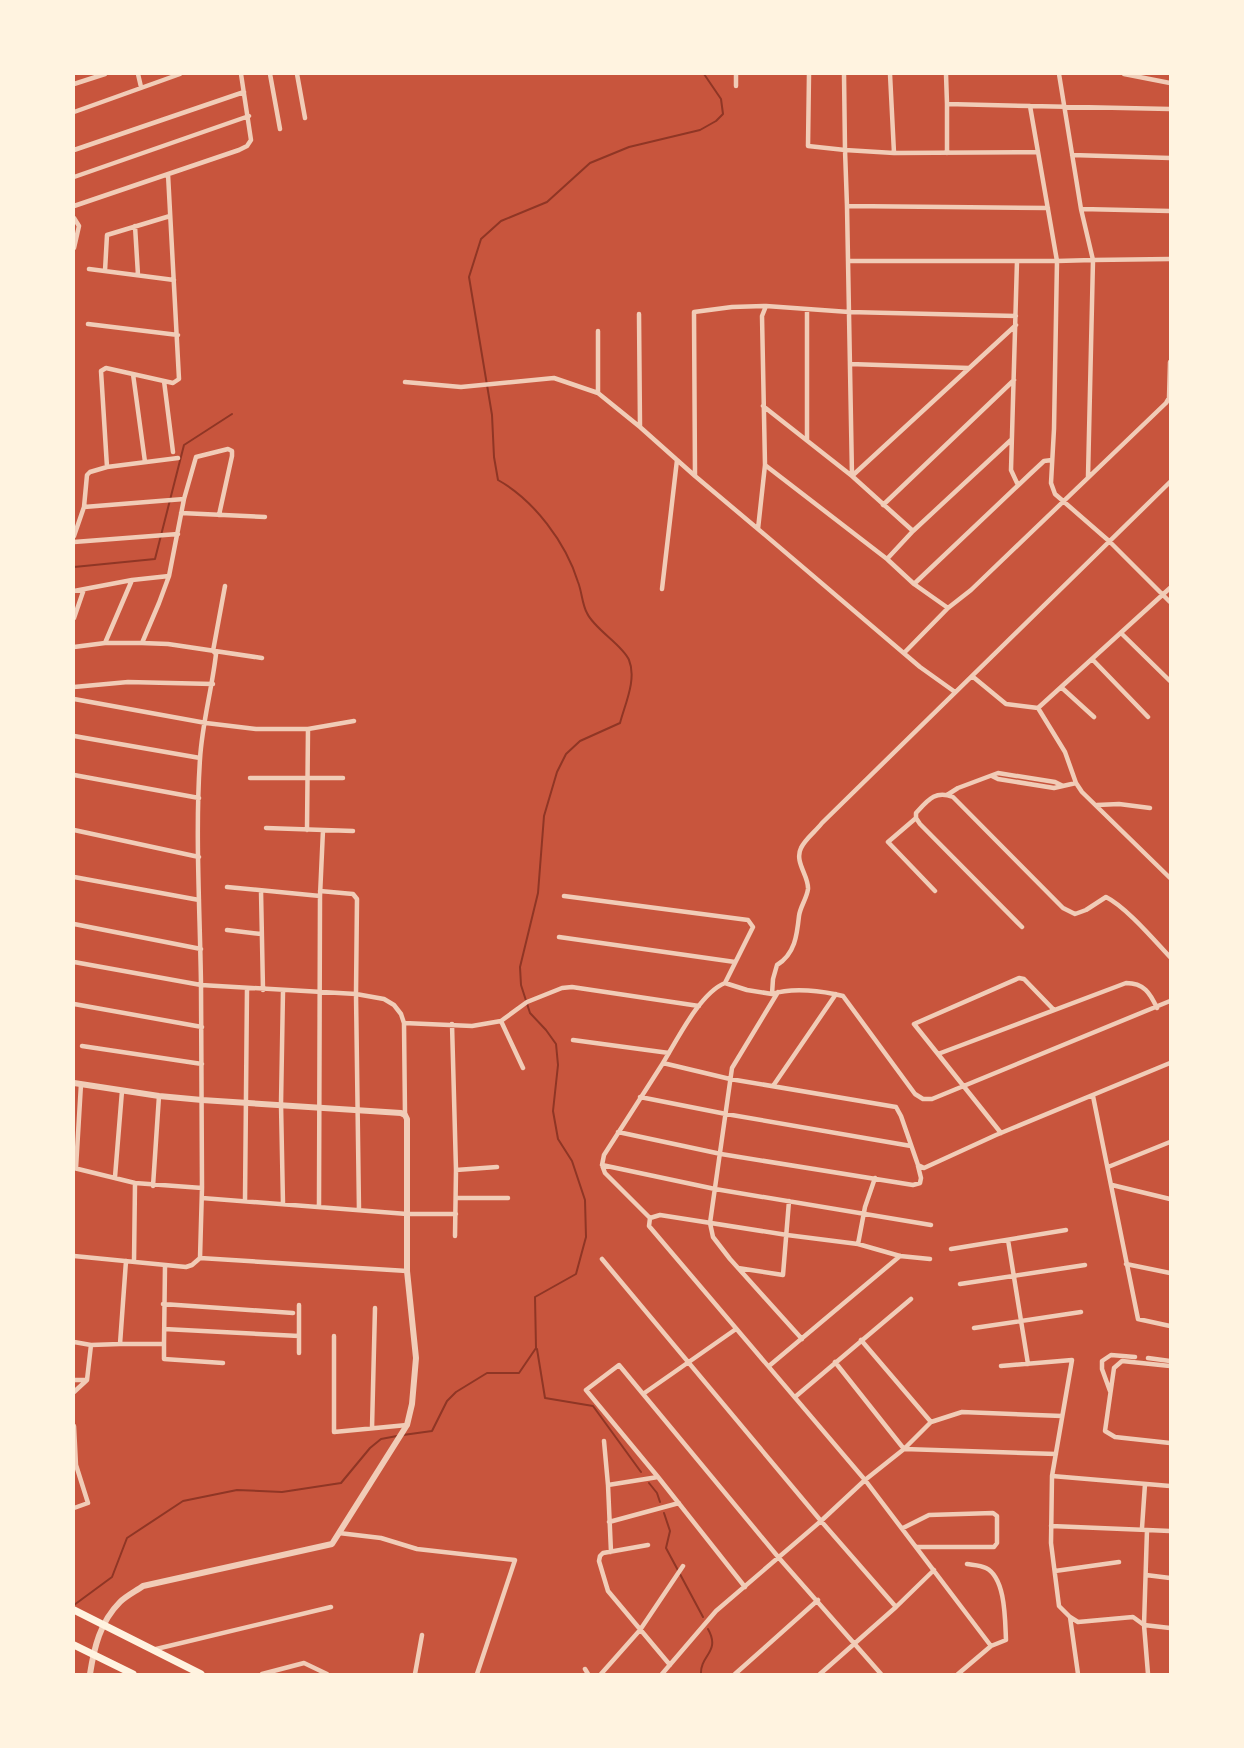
<svg xmlns="http://www.w3.org/2000/svg" width="1244" height="1748" font-family="Spectral,serif">
<style>
.lines{fill:none;stroke-linecap:round;stroke-linejoin:round}
.stream{stroke:#8f3625;stroke-width:2}
.minor{stroke:#f1ccb7;stroke-width:4.5}
.tertiary{stroke:#f1ccb7;stroke-width:6}
.secondary{stroke:#fff3e0;stroke-width:7}
</style>
<rect width="100%" height="100%" fill="#c8553d"/>
<g class="lines">
<path class="stream" d="M74,567L155,559L184,445L232,414
M537,1349L545,1398L593,1406L641,1472
M403,1435L432,1431L447,1401L456,1392L487,1373H519L536,1348L535,1297L576,1274L586,1237L585,1200L572,1161L558,1139L553,1111L558,1065L556,1044L546,1030L530,1013L521,985L520,967L538,893L544,816L557,772L566,754L580,741L620,723C625,704 637,679 629,660C623,645 594,629 587,613C582,604 582,592 578,582C566,543 534,500 498,480L494,457L492,415L469,277L481,239L501,221L547,202L590,163L629,147L700,130L716,121L723,114L721,99L704,74
M649,1483L657,1493L660,1502
M664,1513L670,1531L666,1548L703,1617
M74,1605L112,1577L127,1538L183,1501L237,1490L282,1492L341,1483L370,1448L381,1439L397,1436
M701,1674C700,1655 721,1652 708,1629"/>
<path class="minor" d="M138,74L141,87
M270,74L280,129
M297,74L305,118
M809,74L808,146L845,150L847,206L1048,208
M844,74L845,150L894,153
M890,74L894,153L1038,152
M946,74L947,104L1030,106L1057,261H1017L1011,470L1018,485
M1059,74L1081,209L1093,260L1170,259
M1124,74L1170,83
M74,84L105,74
M736,86V74
M1030,106L1170,109
M74,112L180,74
M74,150L244,92
M947,153V104
M1072,155L1170,158
M74,177L249,116
M74,206L239,150L247,146L251,140L241,74
M847,206L852,476L913,531L1011,440
M1081,209L1170,211
M74,218L79,226L74,248
M135,226L138,275
M848,261H1017
M89,269L174,280
M105,271L107,235L170,216
M639,314L640,427L695,476L758,529
M88,324L178,335
M598,331V393
M850,364L969,368
M133,374L145,462
M164,381L173,452
M405,382L461,387L554,378L598,393L640,427
M763,406L852,476L1016,325
M807,439V309
M765,465L762,316L766,306L849,312L1016,316
M107,467L178,458
M695,476L694,312L732,307L766,306
M1088,477L1093,260L1057,261L1054,429L1051,483L1055,494L1109,541L1170,602
M1170,482L822,823C816,831 805,839 801,848C794,862 809,876 808,889C807,898 800,907 799,916C797,935 795,954 777,965L773,979L772,994C793,987 823,991 843,996L915,1094L923,1099H932L1170,1001
M883,505L1014,380
M84,507L184,499
M181,513L265,517
M74,536L84,507L87,475L90,472L107,467L101,371L106,368L173,383L179,379L168,174
M74,542L178,534
M887,559L913,531
M914,584L1029,475L1044,461L1052,460
M662,589L677,460
M74,591L132,580L169,576L184,499L196,457L228,449L232,451V456L219,515
M74,618L84,589
M1121,633L1170,681
M105,643L132,580
M142,643L168,644L262,658
M74,647L105,643H142L159,603L169,576
M904,653L948,608
M1092,659L1148,717
M972,676L1006,704L1038,708L1065,752L1076,783L1082,792L1170,878
M74,687L128,682L213,684
M1061,687L1094,717
M955,692L920,667L758,529L765,465L887,559L914,584L948,608L971,590L1166,403L1169,398L1170,362
M74,699L206,723L256,729H308L354,721
M1038,708L1170,588
M74,736L200,758
M74,775L199,798
M992,776L998,779L1054,788L1076,783
M250,778H343
M947,795L958,788L998,773L1055,782L1063,786
M1097,805L1119,804L1150,808
M916,818L888,842L935,891
M266,828L353,831
M74,830L199,857
M307,830L308,729
M74,877L199,900
M227,887L320,896
M261,891L263,990
M320,891L353,894L357,899L356,994L359,1210
M564,896L748,920L753,927L725,983
M74,924L201,949
M1022,927L920,824L916,818V813C928,800 935,790 953,797L1063,908L1075,914L1086,910L1106,897C1126,907 1154,940 1170,957
M227,930L261,934
M559,937L735,962
M74,962L201,985C200,910 195,834 200,759C202,724 212,689 216,654L213,651L225,586
M283,991L281,1104L283,1204
M778,992L732,1068L710,1223L713,1237L730,1259L802,1339
M74,1004L202,1027
M501,1021L523,1068
M404,1023L472,1026L501,1021L527,1002L562,988L572,987L699,1006
M452,1024L456,1170L455,1236
M573,1040L669,1053
M82,1046L202,1064
M938,1054L1126,983C1144,983 1150,993 1157,1008
M663,1063C677,1040 700,993 725,983L747,990L772,994
M773,1086L836,994
M1093,1096L1138,1319L1170,1326
M640,1097L726,1114L911,1146
M618,1132L721,1154L913,1185L920,1183L921,1178L918,1166
M1001,1133L914,1024L1019,978L1024,979L1054,1010
M602,1165L715,1189L931,1225
M1108,1167L1170,1142
M74,1168L135,1183L202,1188
M76,1168L81,1084
M456,1170L497,1167
M115,1177L122,1091
M1112,1185L1170,1199
M153,1186L159,1096
M202,1198L407,1214H456
M456,1198H508
M245,1201L247,989
M319,1207L320,896L323,830
M650,1218L660,1215L787,1235L858,1244L900,1256L930,1259
M1008,1240L1028,1364
M858,1244L865,1207L875,1178
M951,1249L1066,1230
M74,1256L186,1267L192,1265L200,1258L202,1188L201,985L356,994L384,999L394,1005L401,1014L404,1023L405,1115
M200,1258L407,1271
M602,1259L821,1521L896,1607
M134,1262L135,1183
M1126,1264L1170,1273
M738,1268L783,1275L789,1201
M960,1284L1085,1265
M163,1304L293,1313
M299,1305V1353
M974,1328L1081,1312
M164,1329L299,1336
M334,1336V1432L407,1425
M861,1340L931,1422
M74,1342L91,1345L87,1380L74,1392
M120,1344H164L165,1266
M164,1344V1359L223,1363
M91,1345L120,1344L126,1261
M1148,1358L1170,1361
M835,1362L904,1449L1056,1454
M769,1366L900,1256
M1001,1366L1072,1360L1052,1476L1170,1486
M1170,1366L1122,1361L1114,1368L1105,1431L1115,1437L1170,1443
M74,1380H87
M1110,1391L1102,1369V1361L1111,1355L1135,1357
M643,1394L736,1329
M795,1397L911,1299
M74,1426L76,1465L88,1503L74,1508
M372,1428L375,1308
M604,1441L608,1485
M1052,1476L1051,1543L1059,1606L1070,1617L1078,1622L1133,1617L1144,1625
M609,1522L679,1503
M1051,1526L1147,1530
M903,1528L929,1515L993,1513L997,1516V1543L994,1547H917
M1142,1528L1145,1484
M339,1533L381,1538L417,1549L515,1560L477,1674
M648,1545L603,1553L600,1556L599,1561L608,1591L670,1665
M611,1552L608,1485L658,1477
M1055,1571L1119,1562
M1146,1575L1170,1578
M745,1587L658,1477L586,1390L619,1365L779,1558L881,1674
M1070,1617L1078,1674
M1144,1625L1147,1530L1170,1531
M991,1646L865,1480L649,1226L650,1218L605,1173L602,1165L604,1155L663,1063L730,1079L896,1107L901,1116L918,1165L924,1168L996,1135L1170,1063
M152,1650L331,1607
M585,1669L588,1674
M262,1674L304,1663L327,1674
M415,1674L422,1635
M601,1674L640,1630L683,1566
M662,1674L716,1611L821,1521L865,1480L904,1449L931,1422L962,1412L1062,1416
M735,1674L818,1600
M820,1674L896,1607L934,1570
M958,1674L991,1646L1006,1640C1005,1621 1006,1578 986,1568C980,1565 972,1565 967,1564
M1148,1674L1144,1625L1170,1628"/>
<path class="tertiary" d="M74,1083L159,1096L202,1100L401,1113L405,1115L407,1119V1271L416,1358L412,1404L407,1425L332,1544L143,1586C136,1591 126,1596 120,1602C100,1622 94,1648 90,1674"/>
<path class="secondary" d="M74,1610L201,1674
M74,1645L133,1674"/>
</g>
<rect width="1244" height="1748" fill="none" stroke="#fff3e0" stroke-width="150"/>
</svg>
